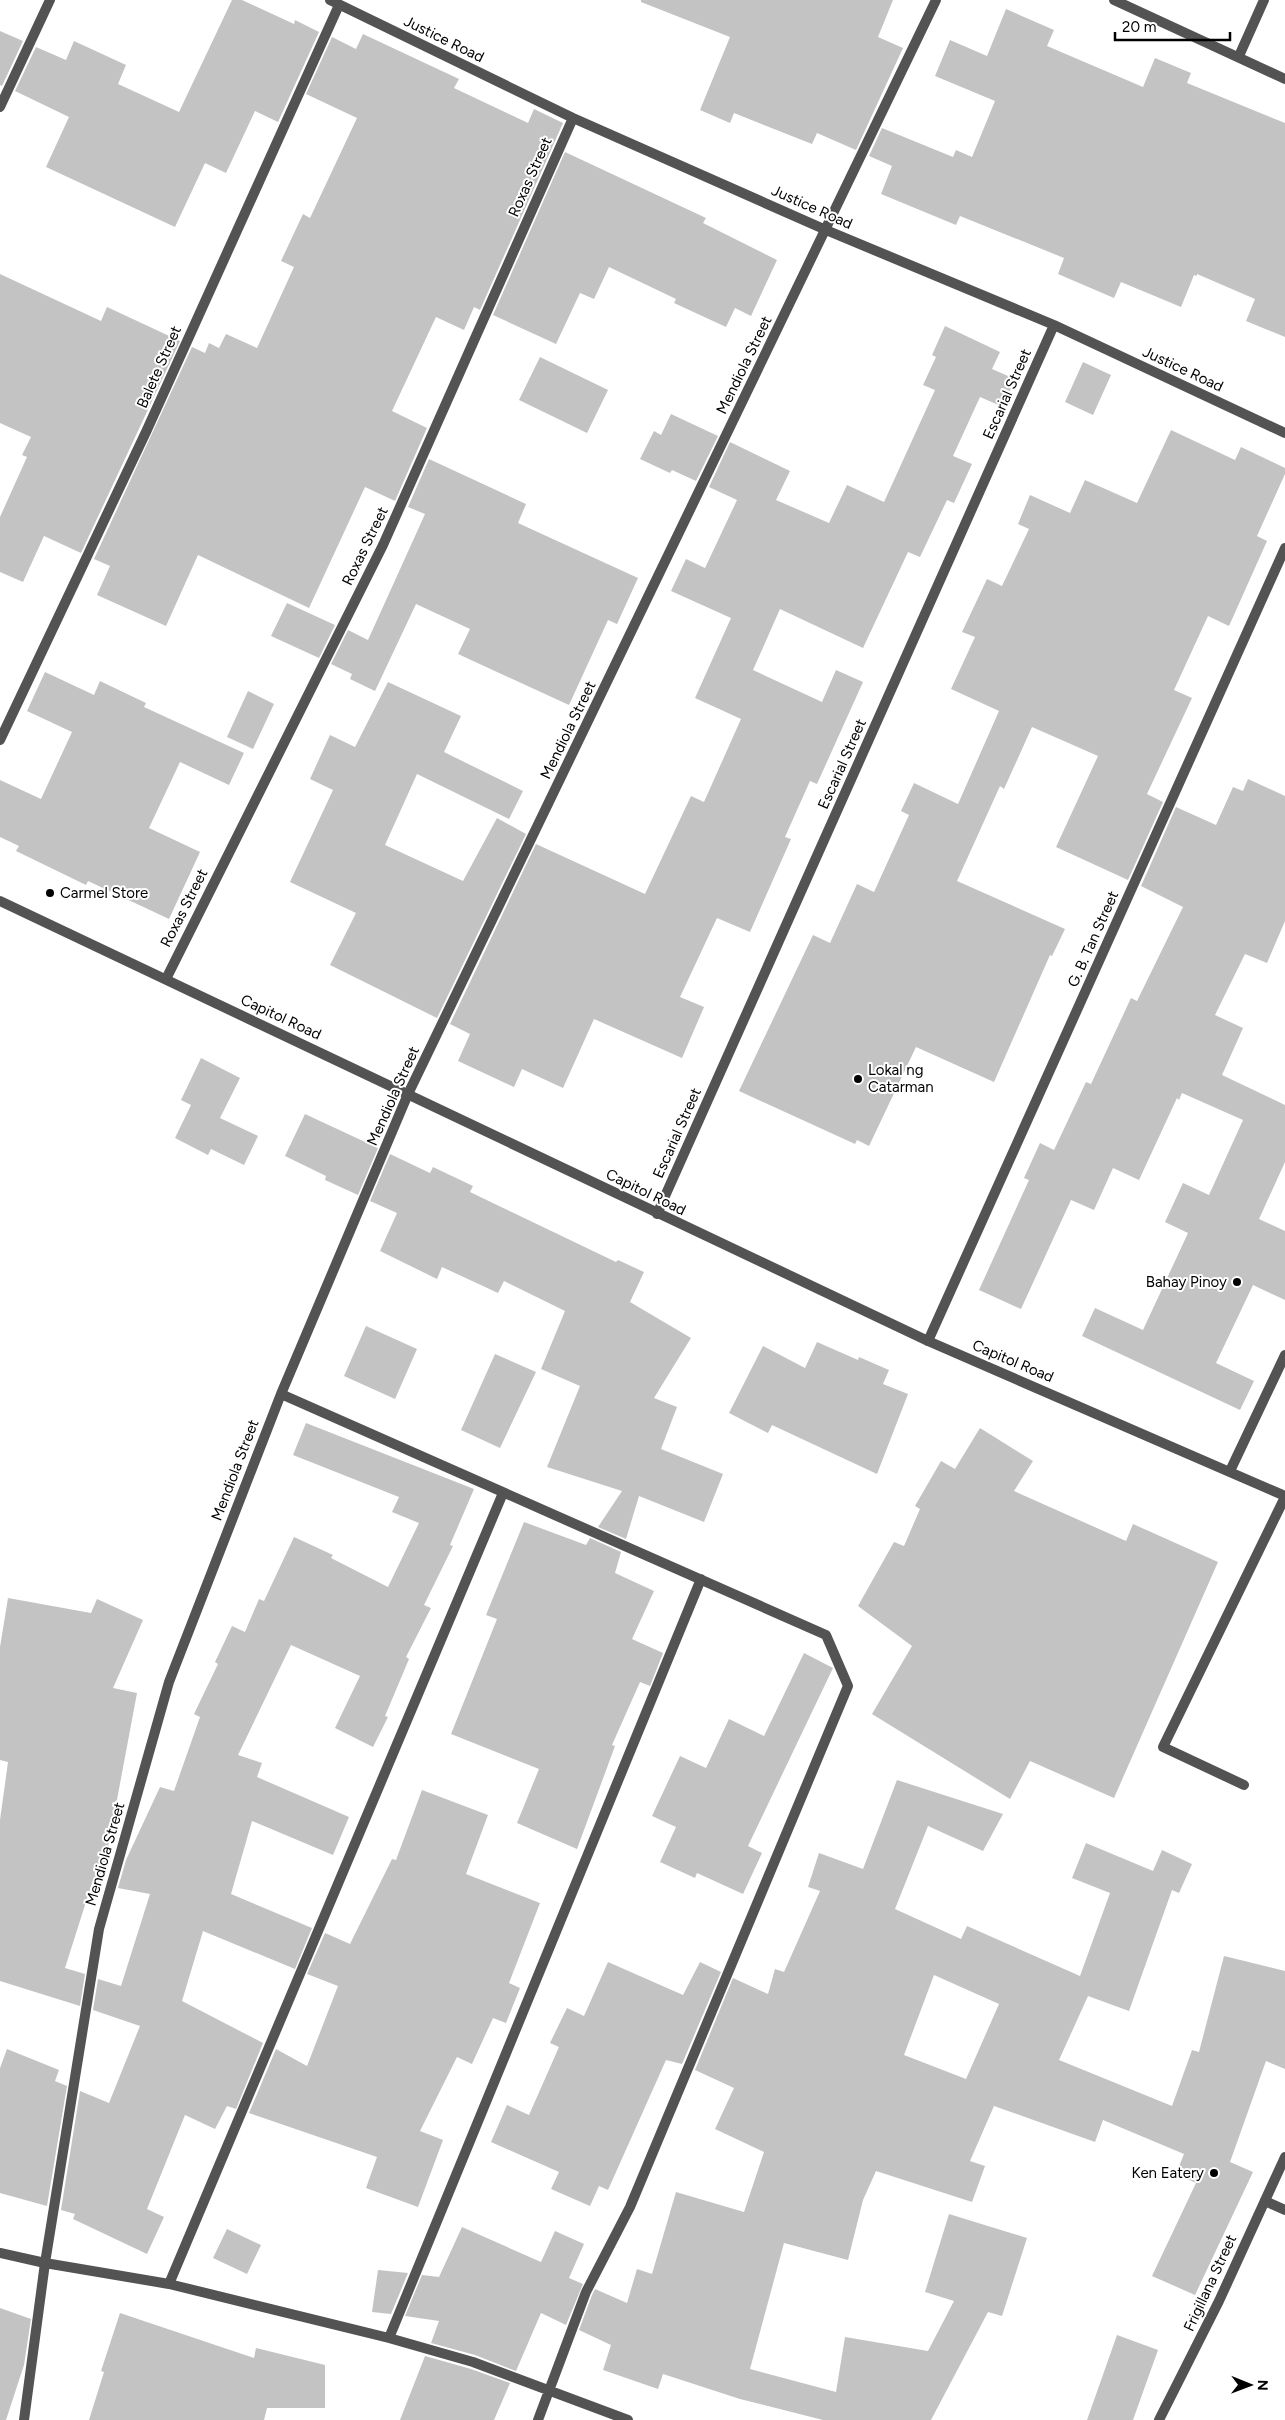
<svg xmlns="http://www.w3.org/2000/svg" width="1285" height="2420" font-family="Figtree,sans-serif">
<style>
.building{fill:#c3c3c3;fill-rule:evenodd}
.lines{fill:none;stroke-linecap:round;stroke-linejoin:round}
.service{stroke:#535353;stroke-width:10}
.minor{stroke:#535353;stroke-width:10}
.tertiary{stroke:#535353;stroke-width:10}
.poi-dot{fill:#000;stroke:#fff;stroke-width:2}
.labels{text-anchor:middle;stroke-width:4;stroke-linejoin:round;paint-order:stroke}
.street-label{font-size:15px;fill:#000;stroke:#fff}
.poi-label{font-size:15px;fill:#000;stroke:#fff;text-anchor:start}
</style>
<rect width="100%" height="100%" fill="#fff"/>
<path class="building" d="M232,0H242L294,24L295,20L319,32L278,122L255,111L226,173L205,163L175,227L46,167L69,117L15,91L36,47L66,60L74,41L126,65L118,84L179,112Z
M641,0H893L878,37L903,48L856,150L817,133L812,144L734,113L730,123L700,110L730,37L641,2Z
M1006,9L1054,30L1047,46L1143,87L1155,58L1191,73L1187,83L1285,123V337L1246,321L1255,299L1197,274V276L1194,275L1181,307L1121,282L1114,298L1058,274L1064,258L960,216L956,225L881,194L892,166L869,156L882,128L953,157L956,150L972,157L995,101L935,76L950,40L987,56Z
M0,31L23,41L2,86L0,85Z
M363,34L459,79L454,88L528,123L534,109L563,123L480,310L474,307L464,330L436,317L392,411L427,428L395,501L365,487L309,608L198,555L166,626L97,595L110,566L94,559L192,347L205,353L209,343L219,348L226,334L257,348L294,267L281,261L303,214L310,218L357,118L306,94L332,37L356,49Z
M565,152L706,218L703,223L777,260L751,316L735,308L726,327L674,303L676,299L609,267L594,299L580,293L556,344L493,315Z
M0,274L101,321L107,307L180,341L81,553L44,536L23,582L0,572V517L27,457L22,455L31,437L0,423Z
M945,326L1000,352L992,369L1015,379L1003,407L980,397L953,456L972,464L954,503L947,500L920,557L908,552L863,648L780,609L753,670L822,702L836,670L863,682L817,784L810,781L785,837L791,839L750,932L717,918L680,997L704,1007L682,1058L594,1019L563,1088L522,1069L514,1087L458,1061L470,1034L450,1024L536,844L645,894L691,796L704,802L741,719L695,698L731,618L671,591L686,559L705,568L737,500L709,487L730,442L790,471L776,500L829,523L847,485L884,502L935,390L923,385L936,357L932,355Z
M540,357L608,390L587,433L519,400Z
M1083,362L1111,375L1093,415L1065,402Z
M671,414L718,436L696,481L672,470L670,473L640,459L654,431L661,435Z
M1171,430L1235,460L1241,447L1285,468V474L1257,536L1267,541L1229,626L1208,616L1174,690L1192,698L1147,794L1163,802L1128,880L1056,847L1098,756L1032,727L1004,789L1000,786L957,881L1065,929L1052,956L1050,955L994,1082L916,1047L869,1146L857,1140L855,1144L739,1091L813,935L830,943L857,884L874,892L909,815L901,811L914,783L958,804L999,711L951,689L975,637L962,632L987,579L1002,586L1029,529L1018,524L1030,495L1070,513L1085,480L1137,503Z
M429,459L526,504L518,523L638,578L617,624L608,620L569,705L458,654L470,629L416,604L375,691L350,679L352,674L331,664L348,630L368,640L425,514L408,507Z
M287,603L335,625L319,658L271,636Z
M45,672L94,695L100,681L146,703L144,707L244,753L229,785L180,762L149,828L200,852L169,919L88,881L86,885L16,851L19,846L0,837V780L41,799L72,732L27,711Z
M388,682L461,716L444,752L523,791L509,819L417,774L385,845L463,881L497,818L526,834L437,1018L330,965L356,913L290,882L333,790L310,779L330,735L355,747Z
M248,691L274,704L253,749L227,737Z
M1248,779L1285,796V921L1267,963L1245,954L1215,1015L1243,1028L1222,1075L1285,1105V1162L1259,1219L1285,1231V1300L1253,1285L1216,1363L1254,1381L1240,1410L1082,1336L1095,1308L1143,1330L1188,1233L1165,1222L1183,1183L1209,1195L1243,1120L1182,1093L1179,1100L1177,1098L1139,1180L1113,1168L1094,1210L1071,1200L1021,1309L979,1290L1029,1180L1024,1178L1040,1143L1054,1150L1086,1082L1091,1084L1131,998L1137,1001L1183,907L1141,886L1176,807L1216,825L1233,787L1243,791Z
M201,1058L240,1078L220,1118L258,1136L244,1165L211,1149L208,1155L175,1138L191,1105L181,1100Z
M305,1114L378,1148L358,1195L325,1180L326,1176L285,1156Z
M390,1154L430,1173L433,1167L473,1186L470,1192L616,1262L618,1260L644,1272L630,1302L691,1338L654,1398L677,1407L661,1449L723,1474L704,1522L639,1496L626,1539L598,1527L622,1491L547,1467L580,1386L541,1369L565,1311L504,1281L498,1293L442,1267L437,1279L380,1251L397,1213L370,1201Z
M366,1326L417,1349L395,1399L344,1376Z
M817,1342L858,1360L859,1357L889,1370L883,1384L908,1394L877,1474L772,1425L768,1433L729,1413L763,1346L805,1368Z
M495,1354L536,1372L500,1448L461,1430Z
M306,1423L474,1489L450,1545L453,1546L424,1605L431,1608L406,1657L409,1659L385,1716L388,1717L373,1747L335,1728L360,1676L291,1645L238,1755L262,1763L257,1777L349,1817L333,1855L252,1821L231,1894L312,1928L295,1969L203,1931L182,2001L263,2043L236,2109L227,2106L215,2129L185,2115L147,2209L164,2217L147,2254L73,2219L75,2214L61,2210L80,2091L109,2103L140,2026L93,2010L98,1979L121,1986L150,1894L118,1888L126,1860L160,1787L174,1791L200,1717L194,1714L218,1664L215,1662L232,1626L245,1632L259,1599L264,1601L294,1537L333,1555L331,1558L388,1587L419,1523L392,1512L399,1497L293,1455Z
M980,1428L1033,1461L1014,1491L1126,1541L1133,1524L1218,1562L1114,1798L1030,1761L1010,1799L872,1714L912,1646L858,1606L894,1542L904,1546L920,1509L915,1506L941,1461L955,1469Z
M524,1522L586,1545L590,1538L621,1552L615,1573L654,1591L632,1639L663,1653L650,1686L640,1682L612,1745L615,1746L577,1849L517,1823L539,1769L451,1734L497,1619L486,1615Z
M8,1598L91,1613L97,1599L143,1620L113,1688L137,1693L101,1885L92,1883L65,1968L85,1974L80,2006L0,1981V1820L8,1762L0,1760V1647Z
M804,1653L833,1668L748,1846L762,1853L743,1894L697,1873L695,1878L660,1862L676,1827L652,1816L680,1756L706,1768L729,1719L764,1736Z
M897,1780L1003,1814L983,1851L928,1826L895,1909L961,1939L967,1926L1080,1976L1110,1893L1072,1878L1086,1843L1153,1871L1162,1850L1192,1864L1179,1893L1172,1890L1129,2011L1088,1996L1059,2060L1172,2106L1192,2050L1199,2052L1224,1956L1285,1971V2069L1266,2061L1230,2162L1253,2172L1195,2295L1152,2276L1196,2183L1176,2174L1184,2154L1103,2120L1095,2142L994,2106L970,2161L985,2166L972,2202L876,2171L863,2200L848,2260L784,2243L750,2369L836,2392L845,2337L928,2351L954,2301L925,2292L949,2214L1027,2238L1002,2316L988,2312L931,2420H823L740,2399L663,2374L658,2389L603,2370L611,2345L579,2330L592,2295L595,2289L627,2303L637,2269L652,2274L676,2192L744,2212L764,2152L715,2129L734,2088L695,2070L733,1978L768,1994L775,1969L784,1972L820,1891L808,1887L819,1853L863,1869ZM934,1975L999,2004L966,2079L904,2055Z
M422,1790L488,1815L466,1874L540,1903L509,1983L520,1988L506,2023L493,2018L472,2064L457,2057L420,2131L443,2140L418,2207L366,2188L377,2157L249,2113L276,2049L307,2066L338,1986L307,1974L325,1933L350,1944L392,1859L396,1860Z
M608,1962L683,1995L700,1962L721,1972L682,2064L666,2060L608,2190L599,2186L590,2206L551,2189L559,2172L491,2142L507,2105L529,2115L559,2047L550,2043L567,2008L584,2016Z
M7,2049L59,2070L55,2081L67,2086L47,2206L0,2193V2068Z
M462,2227L541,2262L555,2231L584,2244L569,2278L583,2284L566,2325L541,2313L516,2371L475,2355L431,2343L439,2321L405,2316L422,2275L439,2277Z
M227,2229L261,2245L247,2274L213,2258Z
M378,2270L408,2273L391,2314L372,2312Z
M0,2308L31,2319L24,2365L6,2420H0Z
M120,2313L254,2358L256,2348L325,2365V2408H267L264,2420H89L104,2372L101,2371Z
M1117,2335L1158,2350L1133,2420H1087Z
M425,2356L471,2369L510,2383L494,2420H400Z"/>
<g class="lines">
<path class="service" d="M1244,1785L1163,1747L1285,1497
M1265,2201L1285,2210"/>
<path class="minor" d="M330,0L573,118L826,230L1054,325L1285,433
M1114,0L1285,79
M1239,56L1264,0
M0,107L50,0
M0,740L146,432L339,5
M166,979L383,545L573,118
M657,1214L1054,325
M928,1341L1285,548
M281,1394L826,1635L848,1686L630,2207L586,2292L538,2420
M1230,1471L1285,1355
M0,2253L45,2263L169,2284L389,2338L473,2362L628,2420
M169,2284L503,1493
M389,2338L701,1579
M24,2420L45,2263L99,1929L169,1682L281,1394L408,1094L936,0
M1159,2420L1219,2301L1285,2157"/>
<path class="tertiary" d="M0,901L928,1341L1285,1496"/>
</g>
<g class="poi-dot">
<circle cx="50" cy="893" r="5"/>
<circle cx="858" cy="1079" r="5"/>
<circle cx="1237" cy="1282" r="5"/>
<circle cx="1214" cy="2173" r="5"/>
</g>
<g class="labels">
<g class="street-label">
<text transform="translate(444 39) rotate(26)" y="5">Justice Road</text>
<text transform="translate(530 177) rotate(-66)" y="5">Roxas Street</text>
<text transform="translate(812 207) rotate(24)" y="5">Justice Road</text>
<text transform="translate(744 365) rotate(-64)" y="5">Mendiola Street</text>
<text transform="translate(159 367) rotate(-66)" y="5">Balete Street</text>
<text transform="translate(1183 369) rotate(25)" y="5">Justice Road</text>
<text transform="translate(1007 394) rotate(-66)" y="5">Escarial Street</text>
<text transform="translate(365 546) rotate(-64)" y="5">Roxas Street</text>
<text transform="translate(568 730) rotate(-64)" y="5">Mendiola Street</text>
<text transform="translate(842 764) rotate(-66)" y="5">Escarial Street</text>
<text transform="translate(184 908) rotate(-63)" y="5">Roxas Street</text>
<text transform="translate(1093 939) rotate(-66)" y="5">G. B. Tan Street</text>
<text transform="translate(281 1017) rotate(25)" y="5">Capitol Road</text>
<text transform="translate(393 1096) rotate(-66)" y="5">Mendiola Street</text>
<text transform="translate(677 1133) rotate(-66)" y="5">Escarial Street</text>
<text transform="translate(646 1192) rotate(26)" y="5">Capitol Road</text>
<text transform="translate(1013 1361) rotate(23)" y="5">Capitol Road</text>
<text transform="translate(235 1470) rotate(-69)" y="5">Mendiola Street</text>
<text transform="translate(105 1854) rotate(-74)" y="5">Mendiola Street</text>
<text transform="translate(1210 2283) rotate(-65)" y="5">Frigillana Street</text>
</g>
<g class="poi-label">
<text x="60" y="898">Carmel Store</text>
<text x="868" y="1075">Lokal ng<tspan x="868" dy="17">Catarman</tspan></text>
<text x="1227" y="1287" text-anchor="end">Bahay Pinoy</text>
<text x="1204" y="2178" text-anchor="end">Ken Eatery</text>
</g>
</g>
<g transform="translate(1250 2385) rotate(91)" stroke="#ffffff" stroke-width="4" paint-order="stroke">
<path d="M0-4L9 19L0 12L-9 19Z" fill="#000000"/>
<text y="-8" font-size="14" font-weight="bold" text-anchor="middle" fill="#000000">N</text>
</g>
<path d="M1115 32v8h115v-8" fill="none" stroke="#000000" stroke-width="2.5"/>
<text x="1122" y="32" font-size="15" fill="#000000" stroke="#ffffff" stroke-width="4" paint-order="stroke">20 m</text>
</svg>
